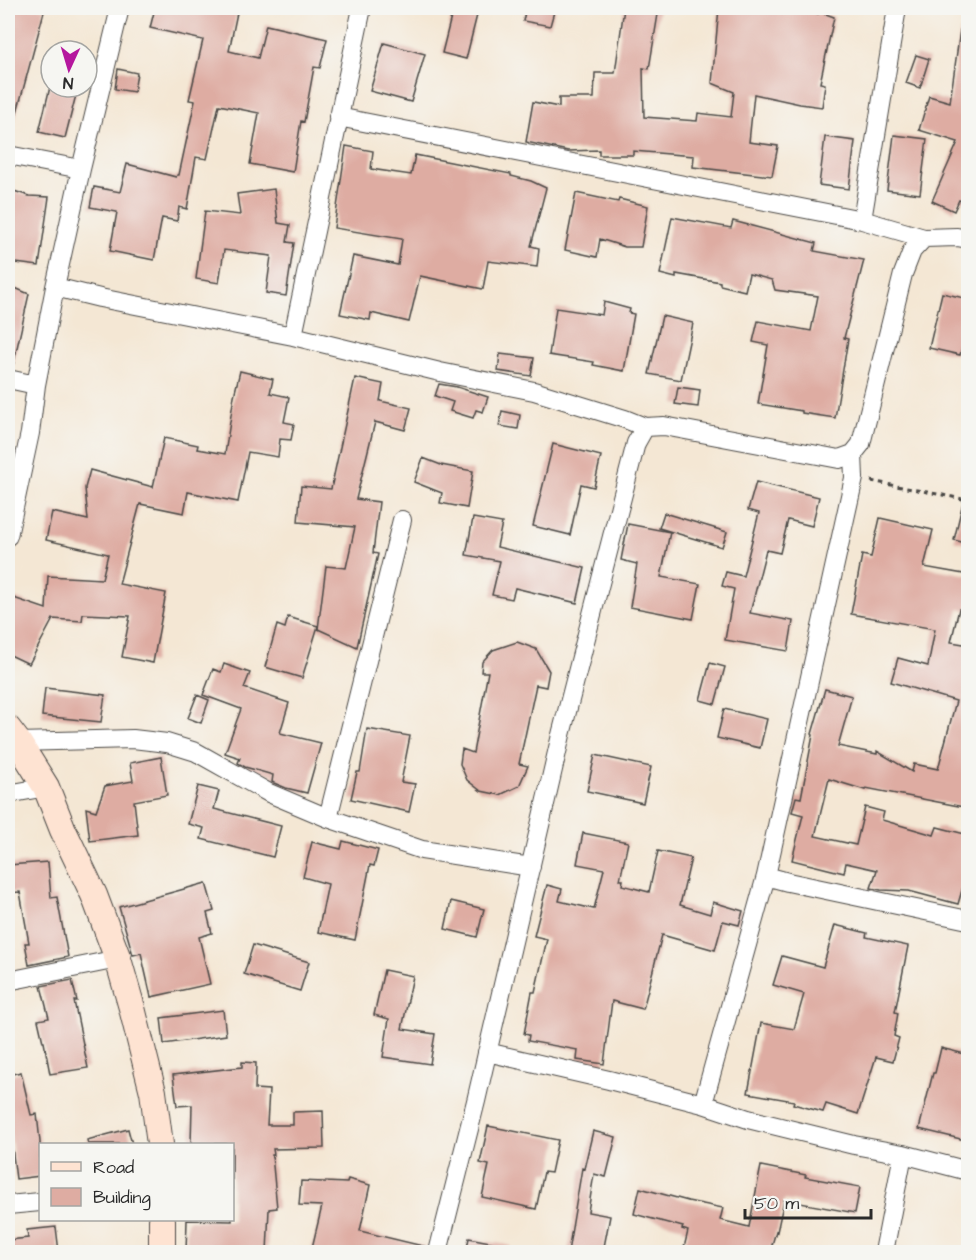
<svg xmlns="http://www.w3.org/2000/svg" width="976" height="1260" font-family="'Architects Daughter',sans-serif">
<style>
.building{fill:#deaca2}
.lines{fill:none;stroke-linecap:round;stroke-linejoin:round}
.street-casing{stroke:#494744;stroke-width:20}
.secondary-casing{stroke:#494744;stroke-width:28}
.path{stroke:#494744;stroke-width:3;stroke-dasharray:4.5 4.5;stroke-linecap:butt}
.street{stroke:#fff;stroke-width:18}
.secondary{stroke:#fee3d2;stroke-width:26}
</style>
<rect width="100%" height="100%" fill="#f6f6f2"/>
<filter id="ink" filterUnits="userSpaceOnUse"><feTurbulence type="fractalNoise" baseFrequency=".0167" numOctaves="2"/><feDisplacementMap in="SourceGraphic" scale="12" xChannelSelector="R" yChannelSelector="G"/><feConvolveMatrix kernelMatrix="1 2 1 2 8 2 1 2 1" color-interpolation-filters="sRGB"/></filter>
<filter id="wash" filterUnits="userSpaceOnUse"><feTurbulence type="fractalNoise" baseFrequency=".008" numOctaves="4" result="noise"/><feDisplacementMap in="SourceGraphic" scale="24" xChannelSelector="R" yChannelSelector="G"/><feGaussianBlur stdDeviation="1.35" result="paint"/><feColorMatrix in="noise" values="0 0 0 0 0 0 0 0 0 0 0 0 0 0 0 0 0 1.4 0 .05"/><feComposite in="paint" operator="in"/></filter>
<g filter="url(#wash)">
<rect width="100%" height="100%" fill="#f4e7d4"/>
<g id="blocks">
<path class="building" d="M8,8H45L12,131H8Z
M155,8H238L229,51L258,58L266,25L327,39L320,68L314,67L304,122L301,121L293,172L250,164L259,113L219,105L207,159L196,157L187,209L179,207L177,221L162,218L154,260L110,251L117,212L90,207L94,187L120,192L127,164L176,177L177,175H179L195,101L189,100L203,40L150,28Z
M526,8H555L550,26L523,21Z
M624,8H659L649,69L643,68L644,117L697,121L698,113L731,117L734,92L712,83L719,8H800L818,14V11L834,17L820,83L825,84L822,107L800,104L754,94L749,142L778,146L772,176L693,167L694,156L633,151V155H599V150L568,151L526,142L533,102L559,107V98H594L595,73H615Z
M453,9L477,15L466,59L442,53Z
M960,30L969,31V204L959,200L954,211L932,201L958,142L919,130L929,96L950,102Z
M384,43L425,54L411,102L370,91Z
M916,55L929,59L920,88L906,83Z
M118,69L137,73L134,92L115,89Z
M50,87H78L65,138L39,132Z
M894,135L927,139L920,194L887,190Z
M825,137L855,141L849,189L819,185Z
M346,146L373,151L371,169L411,175L415,155L511,174V176L531,181L546,188L531,246L539,248L537,267L488,261L483,289L420,276L409,322L371,313L370,320L340,314L353,256L398,265L402,239L334,228Z
M274,189L278,223L290,225L287,242L294,243L286,296L266,293L271,256L224,250L219,283L196,279L205,211L240,215L237,194Z
M14,191L29,196L49,197L39,266L8,262V237Z
M576,193L618,202L619,199L648,206L641,247H625L600,239L597,257L565,250Z
M672,217L731,228L733,221L816,243L814,251L864,260L844,338L848,339L835,418L802,413V411L758,404L768,345L753,342L758,321L811,331L818,296L775,290L772,280L749,274L745,291L720,285V282L676,274V278L660,274Z
M8,285L29,294L13,366H8Z
M942,293L969,299V321L960,355L929,348Z
M604,302L630,309L629,313L634,314L624,371L593,365L594,362L549,355L556,308L602,315Z
M662,316L693,323L681,380L649,374Z
M500,354L534,358L531,376L498,371Z
M240,371L273,379L270,393L289,397L284,422L294,424L291,440L280,439L278,457L248,452L238,502L188,492L184,513L140,504L119,584L166,593L153,663L122,657L130,616L83,614L82,621L53,619L29,664L8,654V596L46,609L48,576L102,579L108,554L46,540L52,512L88,520L85,488L90,470L153,487L164,438L198,445L197,449L225,454L234,396Z
M355,378L383,384L380,401L411,408L405,430L375,422L356,499L379,502L373,553L378,554L357,647L318,629L326,566L346,568L355,527L298,522L301,486L331,489Z
M439,384L457,387L488,397L483,412L476,410L473,418L450,411L453,402L435,396Z
M678,387L700,390L698,407L675,404Z
M502,411L520,415L518,429L499,426Z
M553,444L601,456L594,487L581,484L570,535L533,526Z
M423,458L441,465L473,471L467,508L440,503L442,493L414,482Z
M756,482L819,497L812,526L788,520L780,553L766,550L750,613L793,621L788,651L725,640L734,589L722,586L726,572L743,576L759,513L748,510Z
M963,502L969,503V544L954,540Z
M664,513L727,532L722,547L659,528Z
M473,518L502,523L497,547L585,568L577,603L515,588L512,599L492,595L500,561L466,555Z
M880,518L933,530L924,567L969,575V611L959,609L951,642L969,645V808L866,788L865,790L829,779L815,836L856,845L865,807L884,812L882,820L934,835L937,827L969,835V866L958,904L909,891L881,890L871,888L877,870L846,863L844,873L792,860L803,815L792,812L796,797L801,798L813,735L812,734L825,689L852,696L838,746L877,754V751L912,772L914,764L938,769L956,701L891,682L898,658L928,666L935,629L851,614L862,555L871,557Z
M628,524L670,532L661,577L700,584L693,619L630,607L637,564L621,560Z
M288,617L318,626L302,678L265,667L277,625L285,628Z
M517,642L536,649L549,671L546,687L536,685L519,764L528,766L519,786L500,795L481,791L467,780L460,764L462,749L473,753L488,672H481L482,662L493,650Z
M710,663L725,667L715,704L700,700Z
M224,664L250,673L244,688L289,703L280,733L321,743L307,793L286,788L274,783L272,782L273,775L245,767L238,763L240,758L225,753L241,709L203,695L213,669L221,672Z
M45,688L105,695L101,722L42,716Z
M197,695L209,700L201,723L188,718Z
M724,709L767,719L760,748L717,738Z
M367,729L410,736L401,782L415,784L409,812L351,799L357,772H360Z
M595,755L651,767L643,803L587,791Z
M161,757L167,795L134,801L138,835L90,841L86,808L96,811L105,786L133,781L130,763Z
M198,786L219,791L214,809L281,826L273,857L201,839L204,828L188,824Z
M583,833L628,842L620,880H623L622,885L649,892L658,851L691,858L680,905L710,914L713,902L743,911L739,925L723,921L715,950L662,935L643,1009L612,1001L604,1064L577,1060L578,1050L528,1041L529,1035L524,1034L532,992H535L547,939L534,936L547,885L562,889L559,901L594,909L604,869L577,864Z
M343,841L378,850L374,866L370,865L355,940L318,932L328,884L303,877L312,842L341,849Z
M48,862L51,898L57,897L68,957L29,965L25,943H29L20,892L8,893V865Z
M206,883L214,911L207,913L212,933L199,937L210,984L151,997L141,953L133,955L119,907Z
M451,901L484,909L477,937L445,929Z
M835,925L867,933L866,937L908,946L895,1012L898,1013L894,1036L899,1038L893,1061L876,1057L858,1114L826,1104L823,1112L793,1104L794,1101L748,1093L761,1023L794,1029L804,994L773,985L782,956L823,967Z
M253,945L309,962L300,991L244,974Z
M384,970L413,976L402,1029L435,1034L430,1064L383,1057L389,1019L374,1015Z
M72,980L77,1001H74L88,1068L50,1074L44,1042H43L38,1020L49,1018L41,986Z
M223,1010L226,1035L164,1044L161,1018Z
M941,1048L969,1055V1141L919,1129L933,1073H935Z
M242,1062L256,1063L255,1089L269,1090L267,1125H293V1112L323,1111L324,1148L273,1149L274,1155H272L277,1208L269,1209L267,1252H186L187,1220L232,1221V1144H191L192,1105L177,1106L173,1075L242,1067Z
M21,1072L31,1115L37,1114L40,1142V1176L16,1179L8,1114V1075Z
M488,1126L558,1140L551,1173L544,1172L536,1209L482,1197L489,1165L480,1163Z
M128,1129L132,1144H88L87,1140Z
M593,1131L616,1137L606,1177L594,1174L588,1212L610,1216L603,1252H568L582,1168L584,1169Z
M761,1166L806,1175L805,1177L860,1187L855,1213L784,1200L777,1232L776,1231L770,1252H683L688,1231L682,1229L683,1227L634,1214L640,1188L688,1201L723,1208L720,1220L749,1227Z
M348,1179L370,1185L360,1231L427,1247L426,1252H311L322,1206L299,1205L301,1181L347,1183Z
M56,1227L59,1252H8V1240L28,1238L27,1230Z
M469,1238L511,1246L510,1252H466Z"/>
</g>
</g>
<g filter="url(#ink)">
<use href="#blocks" fill-opacity="0" stroke="#494744" stroke-width="1.5"/>
<g class="lines">
<g class="street-casing">
<path id="street" d="M338,117L862,220L924,238
M8,155L81,169
M862,220L897,8
M55,287L81,169L120,8
M293,336L362,8
M8,379L36,385
M8,536L30,433L36,385L55,287L100,298L293,336L440,372L534,391L625,419L645,427
M18,742L133,739L167,743L196,752L269,793L328,818L422,850L531,867
M8,794L46,787
M328,818L402,520
M766,876L788,882L968,920
M8,981L118,959
M487,1052L609,1080L703,1104L748,1119L854,1145L903,1154L968,1171
M703,1104L766,876L854,478L853,454
M8,1205L40,1202
M438,1252L476,1101L561,735L636,443L645,427L664,426L839,459L853,454L861,444L903,274L912,251L924,238L957,237L968,239
M884,1252L903,1154"/>
</g>
<g class="secondary-casing">
<path id="secondary" d="M8,729L18,742L46,787L63,830L94,895L118,959L132,1008L153,1092L160,1144
M162,1252V1220"/>
</g>
<path class="path" d="M871,481L968,500"/>
<use href="#street" class="street"/>
<use href="#secondary" class="secondary"/>
</g>
</g>
<rect width="976" height="1260" fill="none" stroke="#f6f6f2" stroke-width="30"/>
<rect x="39" y="1143" width="195" height="78" fill="#f6f6f2" stroke="#a5a5a2" stroke-width="1.5"/>
<rect x="51" y="1162" width="30" height="9" fill="#fee3d2" stroke="#a5a5a2" stroke-width="1.5"/>
<text x="93" y="1173" font-size="18" fill="#2b2b2b">Road</text>
<rect x="51" y="1188" width="30" height="18" fill="#deaca2" stroke="#a5a5a2" stroke-width="1.5"/>
<text x="93" y="1203" font-size="18" fill="#2b2b2b">Building</text>
<g transform="translate(69 69) rotate(184)"><circle r="28" fill="#f6f6f2" stroke="#a5a5a2" stroke-width="1.5"/>
<path d="M0-4.5L10 22L0 15L-10 22Z" fill="#b5179e"/>
<text y="-9" font-size="16" font-weight="bold" text-anchor="middle" fill="#2b2b2b">N</text>
</g>
<path d="M745 1209v9h126v-9" fill="none" stroke="#2b2b2b" stroke-width="3"/>
<text x="754" y="1209" font-size="18" fill="#2b2b2b" stroke="#f6f6f2" stroke-width="4.5" paint-order="stroke">50 m</text>
</svg>
